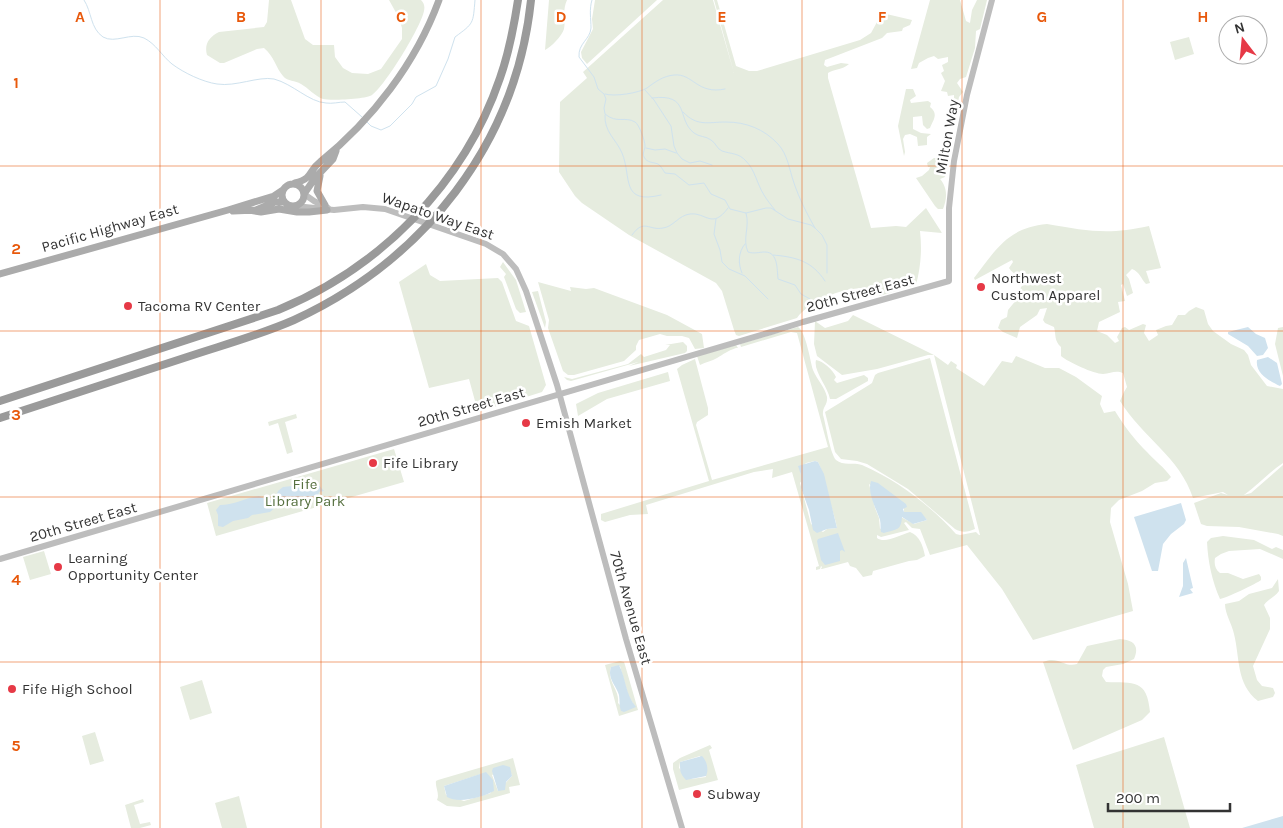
<svg xmlns="http://www.w3.org/2000/svg" width="1283" height="828" font-family="Karla,sans-serif">
<style>
.green{fill:#e6ecdf;fill-rule:evenodd}
.water{fill:#cfe2ee}
.lines{fill:none;stroke-linecap:round;stroke-linejoin:round}
.stream{stroke:#cfe2ee;stroke-width:1}
.secondary{stroke:#bdbdbd;stroke-width:6}
.primary{stroke:#ababab;stroke-width:7}
.highway{stroke:#9a9a9a;stroke-width:8}
.grid{fill:none;stroke:#e8590c;stroke-width:1;stroke-opacity:0.55}
.poi-dot{fill:#e63946;stroke:#fff;stroke-width:2}
.labels{text-anchor:middle;stroke-width:5;stroke-linejoin:round;paint-order:stroke}
.street-label{font-size:15px;fill:#333;stroke:#fff}
.poi-label{font-size:15px;fill:#333;stroke:#fff;text-anchor:start}
.park-label{font-size:15px;fill:#56703f;stroke:#fff}
.grid-label{font-size:16px;text-anchor:middle;font-weight:bold;fill:#e8590c;stroke:#fff;stroke-width:5;stroke-linejoin:round;paint-order:stroke}
</style>
<rect width="100%" height="100%" fill="#fff"/>
<path class="green" d="M269,0H291L305,39L313,45H334L335,57L343,68L352,73L368,74L381,69L402,39V28L399,18L389,0H421C424,3 425,6 424,11C421,27 385,86 372,95C367,99 330,101 323,99C315,96 308,88 301,84C295,80 288,82 283,76C276,68 274,56 264,48L257,49L224,63H220L207,55C204,44 209,37 219,32L264,27L267,22Z
M549,0H567C562,11 566,18 564,29C562,36 551,47 545,50Z
M595,0H657L587,64L582,58L581,52L593,29L592,19Z
M663,0H713L734,73L714,0H717L736,66L749,71H757L860,40L871,33L882,13L912,20L910,25L903,28L902,31L887,33L882,38L833,57L825,60L824,65L827,67L841,63L849,64C842,70 834,69 828,73V78L871,228L896,226L906,227L926,208L942,233L920,231C922,249 921,266 916,285L879,296L877,290C855,282 810,299 797,318L739,336L736,335L734,330L722,291L716,283L629,235L582,203L575,196L559,172L560,102L587,78L583,72Z
M930,0H960L966,21L970,23L972,10L977,0H987L980,29L976,31L975,48L966,77L960,79L957,83L963,92L959,97L958,102H954V95L948,96L947,92L941,91L945,81L941,73L944,71L942,65L948,62V57L938,59L934,56L928,58L919,63L917,68L911,69Z
M1189,37L1194,54L1175,60L1170,42Z
M906,89H913L916,96L910,100L911,103L928,101L931,103L930,107C939,114 933,120 930,128L927,129L923,125L922,116L913,117V129L921,133L931,134L927,137V145L918,146L917,137L910,134L905,135L903,139L905,152L904,156L898,126Z
M934,158H937C941,164 947,170 945,177L940,179C948,188 947,199 943,209H938L935,206L916,178L922,176L929,170L930,167H928L927,163Z
M1047,224C1087,231 1109,235 1149,226L1161,268L1146,271L1150,283L1146,284C1141,279 1140,272 1132,269L1126,275L1129,279L1133,293L1127,296L1123,284L1121,285L1125,301L1118,302L1120,312L1099,322L1097,331L1107,335L1115,343L1119,341L1117,337L1122,328L1125,327L1129,330L1143,324L1146,325L1144,333L1149,341L1158,335L1156,330L1166,326L1172,325L1178,315H1185L1189,311L1196,307L1204,310L1208,324L1213,331L1231,344L1244,350L1248,355L1251,365L1267,386L1283,389V463C1269,472 1258,485 1244,495L1251,493L1283,465V536L1278,534L1239,527L1207,526L1201,524L1194,503L1221,493L1228,495L1223,492L1193,498C1180,457 1142,437 1120,401L1124,392L1127,387L1123,373C1116,370 1111,373 1103,374C1094,374 1068,362 1061,356V347C1054,341 1056,334 1054,327L1045,323L1043,320L1047,308L1040,309L1037,315L1020,327L1017,338L1003,332L998,328L1001,320L1007,317L1008,310L1017,299L1021,287L1026,282C1022,276 1013,275 1009,268L1013,262L1012,260L975,280L974,278C997,248 1008,228 1047,224Z
M503,262L516,280L526,312L520,313L516,309L504,277L506,274L500,267Z
M426,264L430,275L440,281L498,278L502,282L516,321L529,326L546,385L542,392L478,412L469,379L429,388L399,282Z
M538,282L571,291L570,287L586,289L594,288L667,315L702,334L704,348L695,349L689,338L682,336H667L660,334L639,340L636,346V350L624,361L574,375H568L563,371L548,328L549,320Z
M538,291L546,322L545,328L532,292Z
M853,315L934,355L948,365L951,361L957,365L956,368L984,386L1002,361L1012,363L1016,356L1045,368H1059L1076,377L1102,396L1100,404L1104,413L1115,411C1124,426 1135,440 1147,452C1155,461 1164,467 1171,477L1167,481L1155,483L1142,491L1119,500L1111,508L1110,522L1128,584L1133,611L1033,640L1002,589L967,545L930,555L920,529L912,528L906,522L904,523L909,530L881,537L877,535V538C885,544 900,535 910,532C920,536 923,546 925,556L917,560L909,561L873,571L872,575L863,577L856,568L850,566L848,562L822,569H821L822,567L821,566L820,569L816,570V567L819,566L792,472L772,478L773,469L754,472L646,505L648,514L630,515L605,522L601,520V514L709,481L677,369L682,365L695,359L708,408V415L697,422L696,425L712,480L828,447L797,333L791,332L741,347L740,344L798,327C806,332 810,360 813,370C817,380 825,387 827,397C828,405 822,407 823,415C826,425 830,453 836,460C843,466 854,462 862,465C897,480 931,506 956,534L960,535L976,532L979,535H980L934,355H928L877,369L842,375L817,356L814,344L815,321L825,328L848,321ZM815,461L818,462C823,472 825,481 828,493C830,505 835,516 837,528L827,529L823,532L811,524L800,483L802,480L800,470L806,463ZM869,484L904,508V512H919L927,520L914,524L901,517L880,529L879,518L875,508Z
M1283,327V376L1275,344L1278,328Z
M683,342L687,346V351L685,353L629,366L638,362L571,381L567,380L564,377L572,379L628,364L641,354L644,357L666,350L670,345H665Z
M736,345L738,348H736C727,351 724,354 717,358C712,361 706,362 700,365L697,356Z
M930,358L975,529C968,532 962,533 955,529L908,489L867,464L857,461L841,459L835,452L825,412L869,385L872,383L875,375L878,373Z
M816,360C823,361 833,370 836,377L834,380L837,383L864,375L868,378V381L836,399H830C828,387 813,371 816,360Z
M668,372L670,381L607,399L578,416L576,404L598,393Z
M296,414L297,418L285,422L293,452L287,454L278,423L269,426L268,422Z
M394,449L404,482L216,536L207,503Z
M1223,536L1254,540L1272,549L1276,547L1283,550V559L1260,549L1229,551L1221,554L1215,558C1214,564 1215,569 1220,573H1228L1243,579L1259,574L1261,577V580C1258,583 1224,599 1220,599C1212,581 1208,562 1207,542L1211,538Z
M44,551L51,574L30,580L23,557Z
M1278,579L1279,591C1274,598 1268,599 1264,605L1270,618V629L1253,666L1257,680L1262,686L1273,688L1275,693L1273,697L1258,701C1236,684 1240,658 1234,634C1232,624 1225,614 1225,604L1239,601L1249,594L1272,588Z
M1120,639C1133,640 1140,645 1134,659L1123,664L1106,667L1103,670L1102,676L1106,682C1134,683 1147,679 1150,712L1142,720L1073,750L1043,662C1058,655 1064,668 1077,664L1087,646Z
M620,661L624,662L625,665L638,710L619,716L605,665ZM620,666L628,695L635,707L620,705L618,703C620,690 606,681 611,667Z
M202,680L212,713L190,720L180,687Z
M95,732L104,761L90,765L82,736Z
M1164,737L1190,828H1094L1076,765Z
M710,745L712,748L709,750L718,780L679,790L673,769V763L680,758ZM700,756L706,777L691,779L679,768L680,762Z
M513,758L520,785L509,787L510,793L460,807L447,806L437,800C440,794 435,787 436,781L438,780ZM509,767L512,776L498,791L492,775ZM481,774L491,793L464,801L446,795L444,786Z
M239,796L247,828H222L215,803Z
M143,799L144,802L134,805L140,824L150,822L151,825L140,828H131L125,805Z"/>
<path class="water" d="M1248,327L1256,334L1265,338L1268,348L1263,355L1257,356L1248,346L1228,334V332Z
M1268,357L1277,363L1282,384L1280,386C1270,381 1255,374 1257,360Z
M815,461L818,462L824,474L837,528L827,529L817,533L813,530L809,510L801,488V475L798,466Z
M310,481L316,482L324,491L319,492L318,496L310,497L296,503H286L278,505L270,512L252,515L248,518L233,521L223,527L218,526V515L216,510L220,505C234,505 245,498 259,496L270,501L274,500L278,491L283,487L302,485Z
M871,481L878,483L906,504L907,507L903,509L904,512H921L927,520L913,524L902,517C901,531 897,529 884,533L881,532C880,528 881,524 880,520C876,508 867,493 871,481Z
M1181,503L1186,520L1184,524L1171,534L1163,544L1158,571H1152L1134,517Z
M838,533L845,552L842,550L840,551V561L825,565L821,560L817,541L818,539Z
M1186,558L1193,588L1190,589L1193,593L1179,597L1183,586V563Z
M619,665C626,678 625,694 636,707L624,712L621,711C619,705 620,701 619,695C616,685 607,679 611,667Z
M702,756C707,761 709,770 706,776L686,780C680,773 680,772 680,762Z
M503,765L510,767L512,776L506,782L505,790L498,791L492,771L493,768Z
M486,772L493,780L494,791C483,797 459,804 447,797L444,786Z
M1283,816V828H1242Z"/>
<g class="lines">
<path class="stream" d="M84,0C92,12 90,28 103,37C115,44 131,32 144,38C156,44 162,56 172,64C184,73 203,82 217,84C236,87 258,76 274,79C293,84 309,102 326,103C332,104 339,102 345,102L362,117
M592,0C589,9 591,19 591,28C590,40 578,43 579,57L594,77L598,89L604,94L606,99L604,108L605,114C617,124 625,116 635,122C639,124 645,141 645,146C645,150 642,153 644,157C647,163 653,162 658,164C661,166 663,170 665,173L675,174L689,185L704,183L711,194L725,200L730,209L746,213C750,227 742,239 748,252C754,254 759,252 765,252C778,252 777,269 778,279L795,285L801,294L810,299
M645,90L654,100L671,126L674,146L677,153L682,159L690,163L700,161L712,165
M605,94C614,97 639,93 647,88C655,82 663,76 674,75C693,73 697,95 725,89
M652,98C691,93 676,119 694,133C699,137 706,136 711,140C716,143 717,149 722,151C731,154 739,153 746,161C755,170 757,184 764,195C767,200 771,205 775,210
M683,112C697,127 708,122 726,122C746,122 764,129 778,144C788,155 789,169 794,183C799,198 807,214 815,228
M605,115C604,132 616,139 622,153C632,177 620,205 661,195
M366,121L371,126L381,130L390,126L412,104L416,97L436,86L448,59L455,37C474,23 473,24 475,0
M646,148L655,150L665,149L676,153
M746,213L766,208H771L788,219L811,225L815,228L822,235L827,245V273
M716,219L714,234L720,250L722,262L729,269L745,276L768,299
M632,235C644,218 649,231 663,228C673,227 679,215 690,214C706,212 712,230 728,208
M773,255C796,257 812,261 825,281
M742,273C738,264 738,252 745,244"/>
<path class="secondary" d="M304,194L314,201L328,208
M295,206L334,210L363,207L385,209L486,244L503,254L516,269L526,291L557,385L626,639L682,828
M0,559L771,332L803,322L949,281V208L954,161L967,95L992,0"/>
<path class="primary" d="M320,176L317,191L325,205
M295,183C314,178 308,171 320,162C372,120 416,63 439,0
M282 195a11 11 0 1 1 22 0a11 11 0 1 1-22 0Z
M304,194L315,178L333,159L336,151
M249,210L261,212L279,209L297,212H309L327,210
M233,211L256,210L275,202H284
M0,274L228,210L274,196L283,190"/>
<path class="highway" d="M0,401L278,310C380,268 464,184 500,78C509,53 514,26 518,0
M0,418C62,398 125,377 187,357C223,345 260,335 294,320C424,260 516,144 531,0"/>
</g>
<path class="grid" d="M160,0V828M321,0V828M481,0V828M642,0V828M802,0V828M962,0V828M1123,0V828M0,166H1283M0,331H1283M0,497H1283M0,662H1283"/>
<g class="poi-dot">
<circle cx="981" cy="287" r="5"/>
<circle cx="128" cy="306" r="5"/>
<circle cx="526" cy="423" r="5"/>
<circle cx="373" cy="463" r="5"/>
<circle cx="58" cy="567" r="5"/>
<circle cx="12" cy="689" r="5"/>
<circle cx="697" cy="794" r="5"/>
</g>
<g class="labels">
<g class="street-label">
<text transform="translate(947 137) rotate(-80)" y="5">Milton Way</text>
<text transform="translate(438 216) rotate(19)" y="5">Wapato Way East</text>
<text transform="translate(110 228) rotate(-16)" y="5">Pacific Highway East</text>
<text transform="translate(860 293) rotate(-15)" y="5">20th Street East</text>
<text transform="translate(471 407) rotate(-16)" y="5">20th Street East</text>
<text transform="translate(83 522) rotate(-16)" y="5">20th Street East</text>
<text transform="translate(631 608) rotate(74)" y="5">70th Avenue East</text>
</g>
<g class="poi-label">
<text x="991" y="283">Northwest<tspan x="991" dy="17">Custom Apparel</tspan></text>
<text x="138" y="311">Tacoma RV Center</text>
<text x="536" y="428">Emish Market</text>
<text x="383" y="468">Fife Library</text>
<text x="68" y="563">Learning<tspan x="68" dy="17">Opportunity Center</tspan></text>
<text x="22" y="694">Fife High School</text>
<text x="707" y="799">Subway</text>
</g>
<g class="park-label">
<text x="305" y="489">Fife<tspan x="305" dy="17">Library Park</tspan></text>
</g>
</g>
<g class="grid-label">
<text x="80" y="22">A</text>
<text x="241" y="22">B</text>
<text x="401" y="22">C</text>
<text x="561" y="22">D</text>
<text x="722" y="22">E</text>
<text x="882" y="22">F</text>
<text x="1042" y="22">G</text>
<text x="1203" y="22">H</text>
<text x="16" y="88">1</text>
<text x="16" y="254">2</text>
<text x="16" y="420">3</text>
<text x="16" y="585">4</text>
<text x="16" y="751">5</text>
</g>
<g transform="translate(1243 40) rotate(344)"><circle r="24" fill="#ffffff" stroke="#adadad"/>
<path d="M0-4L9 19L0 12L-9 19Z" fill="#e63946"/>
<text y="-8" font-size="14" font-weight="bold" text-anchor="middle" fill="#333333">N</text>
</g>
<path d="M1108 803v8h122v-8" fill="none" stroke="#333333" stroke-width="2.5"/>
<text x="1116" y="803" font-size="15" fill="#333333" stroke="#ffffff" stroke-width="4" paint-order="stroke">200 m</text>
</svg>
